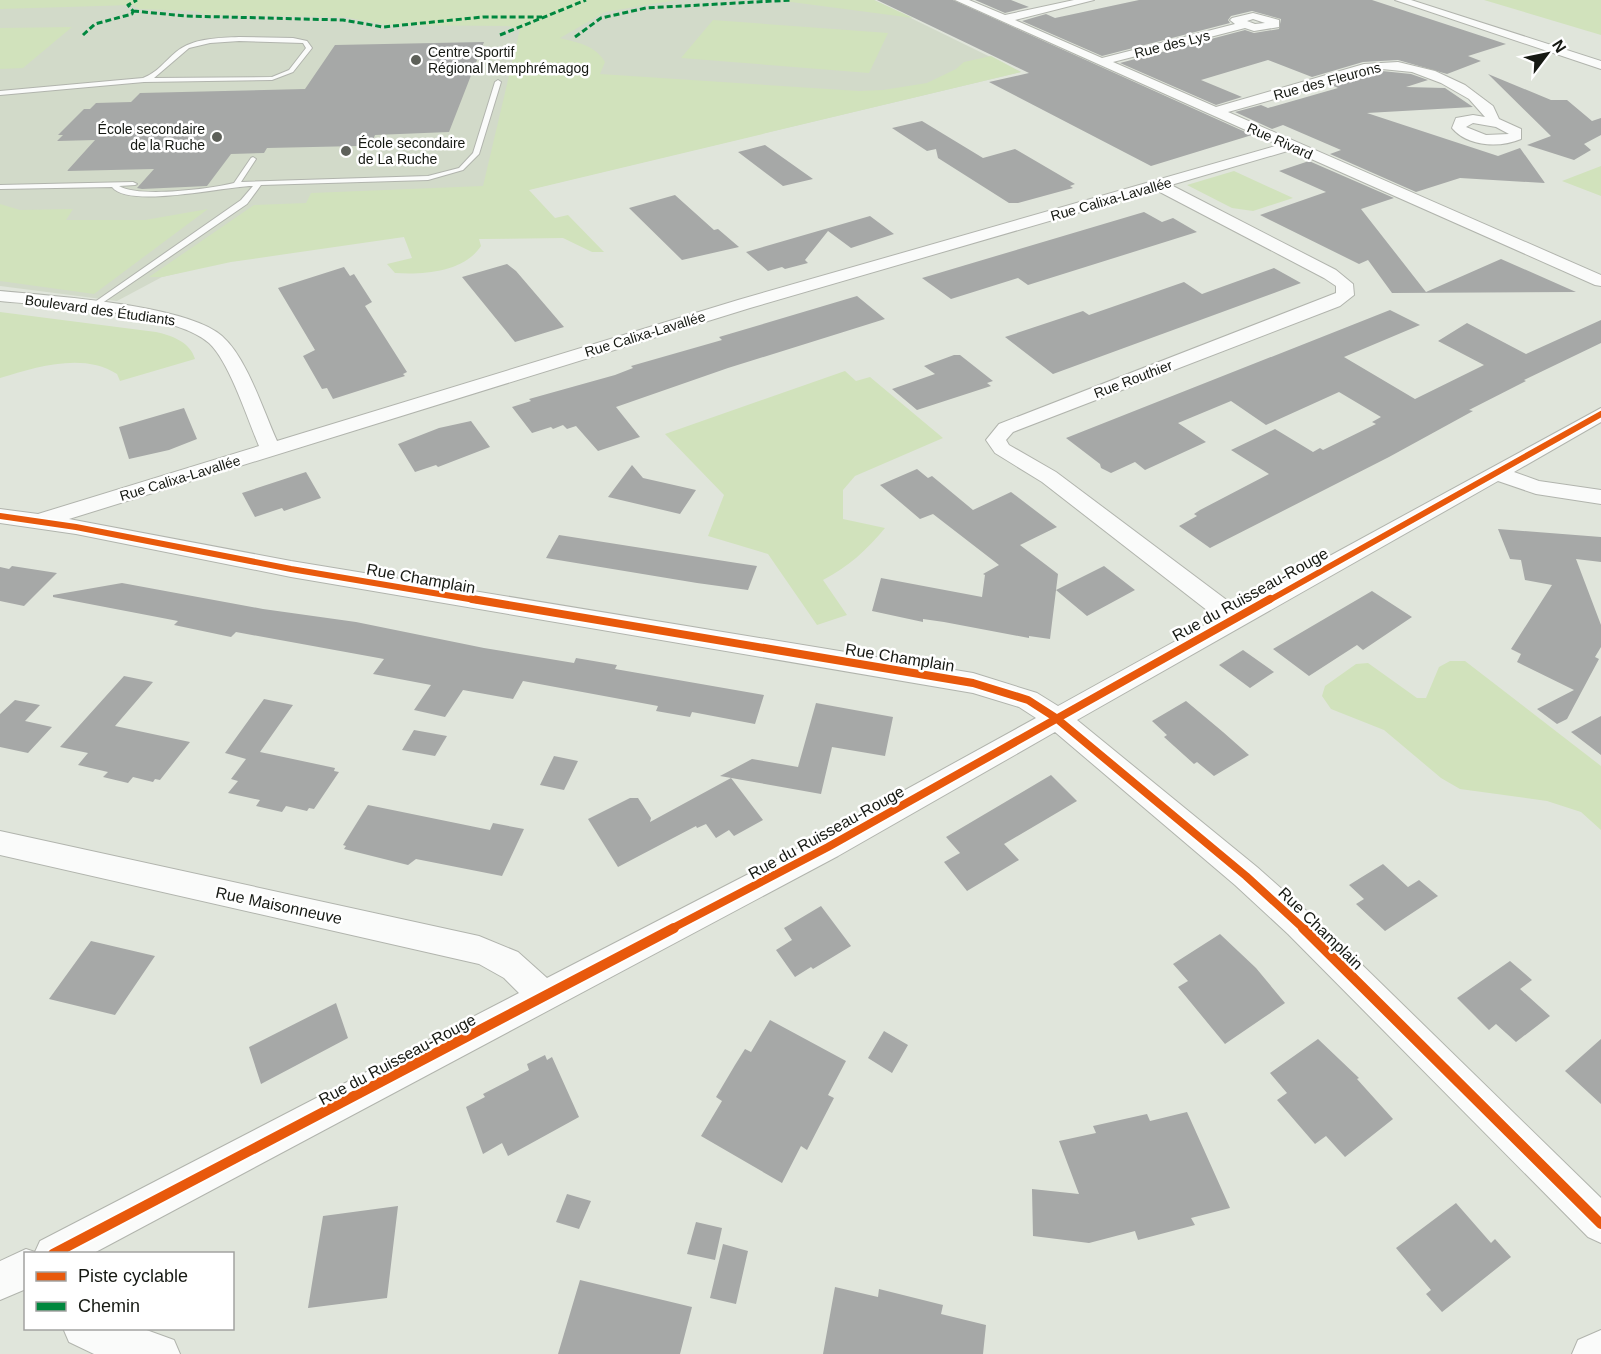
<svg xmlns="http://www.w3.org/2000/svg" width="1601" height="1354" font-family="Helvetica,sans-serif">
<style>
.built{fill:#d2dac9}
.green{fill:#d1e2bc}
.building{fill:#a6a8a7}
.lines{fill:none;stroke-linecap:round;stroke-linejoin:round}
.lane-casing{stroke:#b1b4ad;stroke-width:2}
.street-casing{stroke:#b1b4ad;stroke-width:2}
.lane{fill:#fafbfa;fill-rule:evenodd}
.street{fill:#fafbfa;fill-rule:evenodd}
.quiet{stroke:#00873e;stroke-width:3;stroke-dasharray:6 3;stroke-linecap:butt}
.cycleway-far2-casing{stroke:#fff;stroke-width:9}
.cycleway-far1-casing{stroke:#fff;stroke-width:12}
.cycleway-casing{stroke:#fff;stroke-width:14}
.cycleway-far2{stroke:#e8590c;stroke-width:6}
.cycleway-far1{stroke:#e8590c;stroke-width:8}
.cycleway{stroke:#e8590c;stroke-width:10}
.poi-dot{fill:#5d6059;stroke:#fff;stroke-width:2}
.labels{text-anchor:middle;stroke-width:5;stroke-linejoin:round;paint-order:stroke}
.far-street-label{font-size:14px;fill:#161913;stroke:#fff}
.far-poi-label{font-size:14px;fill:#161913;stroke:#fff;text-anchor:start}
.street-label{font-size:16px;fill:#161913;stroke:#fff}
</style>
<rect width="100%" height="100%" fill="#e0e5db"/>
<path class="built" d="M0,0H874L1021,72L162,277L117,301L0,286Z"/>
<path class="green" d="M0,0H677L605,12L560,38C578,43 595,45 605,62L600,74L859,91L883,90L927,83L956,69L964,62L991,56L1021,72L529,190L555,218L568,215L604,252H592L563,238L479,239L481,246C464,272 424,275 395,273L387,264L412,258L404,237L231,262L162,277H149L254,205L306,203L311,193L483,186L520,29L508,26L387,25L344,17L206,15L195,11L139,9L133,5L0,9Z
M776,0H874L913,18Z
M1484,0H1601V35Z
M713,20L888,33L869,73L681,58Z
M72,27L23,68L0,69V28Z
M1601,166V196L1562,181Z
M1234,171L1293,198L1253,211L1232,208L1187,185Z
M0,204L20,210L73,209L66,220H145L208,209L94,294L0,281Z
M0,312L156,332C173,336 190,342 195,359L120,381L117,374C83,352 36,367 0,378Z
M845,371L856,381L870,377L943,438L855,476L843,490V519L885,528C866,551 849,566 823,580L847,615L817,625L768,554L708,536L724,495L665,434Z
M1450,661H1465L1601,766V830L1581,812L1547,801L1460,789L1441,778L1384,730L1331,709L1322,696L1325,686L1356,664L1368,663L1417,698H1426L1439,667Z"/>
<path class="building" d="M877,0H953L1252,135L1151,166L989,82L1029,73Z
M975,0H1011L1029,7L1005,13Z
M1139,0H1372L1506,44L1468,56L1481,61L1447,74L1398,60L1363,62L1312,77L1268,60L1201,80L1242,97L1216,105L1120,63L1245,30L1254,33L1279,29L1281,19L1252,11L1231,16L1228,20L1230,23L1102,56L1022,21L1046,14L1055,18Z
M484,42L449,132L375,135L373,140L361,141L358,146L267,148L264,153L231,154L207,186L142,189L137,188L154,169L67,171L95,140L57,141L63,135H58L84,109H90L96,103L131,102L140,93L305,89L335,45Z
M1382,71L1411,74L1428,80L1406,87L1445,88L1473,107L1367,113L1498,156L1520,148L1545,183L1460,178L1416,192L1330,154L1341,150L1283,125L1272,129L1235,112L1261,105L1268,108L1338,88L1332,85Z
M1488,74L1551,100H1567L1592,121L1601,118V135L1584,144L1591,150L1574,160L1527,145L1551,136Z
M922,121L983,158L1015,149L1075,184L1070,186L1073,188L1018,203H1009L938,158L936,149L927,151L892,128Z
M765,145L813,179L783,186L738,152Z
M1309,161L1394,198L1361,209L1426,292L1501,259L1576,292L1392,293L1368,260L1359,264L1260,215L1326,192L1279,171Z
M675,195L714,230L718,229L739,247L682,260L629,208Z
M1144,212L1162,222L1173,218L1197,232L1028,285L1018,278L951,299L922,278Z
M870,216L894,234L851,248L828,231L805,260L808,263L785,269L782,267L768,271L746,252Z
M507,264L516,271L564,327L515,342L462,277Z
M344,267L350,276L354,274L372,302L365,306L407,372L403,374L405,376L333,399L327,388L322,389L303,356L315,350L278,288Z
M1274,268L1301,283L1053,374L1005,337L1083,311L1089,315L1184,282L1202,294Z
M857,296L885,319L728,368L616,407L640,437L598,451L576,426L567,429L563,425L553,429L551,427L532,433L512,407L531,401L529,399L615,375L633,368L631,366L722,340L719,337Z
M1390,310L1420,325L1344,357L1415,399L1484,365L1438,341L1467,323L1526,354L1601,320V343L1524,380L1526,381L1469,410L1473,411L1389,457L1210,548L1179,526L1197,516L1194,514L1200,510L1269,474L1231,450L1275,429L1313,452L1320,448L1323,450L1376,424L1372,422L1381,417L1339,392L1266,425L1231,401L1178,423L1206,442L1145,470L1135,462L1111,473L1101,468L1100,464L1066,438Z
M954,355H960L993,381L987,383L991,386L917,410L892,389L935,374L924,366Z
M184,408L197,439L169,450L129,459L119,427Z
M471,421L490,447L438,467L436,465L415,472L398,444L439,428Z
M632,465L643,478L696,490L680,514L608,497Z
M917,469L928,478L932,476L973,510L1011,492L1057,527L1020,545L1058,574L1050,639L1029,636V638L944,622L923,619V622L872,611L881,578L982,597L985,575L983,574L999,565L933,514L920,519L880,485Z
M306,472L321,498L284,511L282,508L255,517L242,493Z
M1498,529L1601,537V562L1576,559L1601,625V647L1595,657L1599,659L1567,719L1557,724L1537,709L1574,690L1517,662L1521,654L1511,649L1552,585L1525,580L1521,560L1510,559Z
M559,535L737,563L757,566L748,590L697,583L546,558Z
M12,566L57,573L24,606L0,601V567L9,569Z
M1104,566L1135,590L1087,616L1056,590Z
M122,583L263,609L356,622L484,648L574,663L576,658L617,665L615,669L764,695L755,724L692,712L690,717L656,711L658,706L523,681L513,699L463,690L445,717L414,710L431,685L373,674L384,659L236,632L231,637L174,625L178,621L53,597V595Z
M1372,591L1412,617L1363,650L1357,645L1309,676L1273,649Z
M1243,650L1274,672L1250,688L1219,665Z
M124,676L153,682L115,726L190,742L160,780L155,779L153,782L133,777L128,783L103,777L108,772L78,765L88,753L60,747Z
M264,699L293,705L260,752L335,768L334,771L339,772L314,809L309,808L307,811L286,806L282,812L256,806L260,800L228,793L238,781L231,779L246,759L225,753Z
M15,700L40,705L25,721L52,727L28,753L0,747V714Z
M1186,701L1223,732L1249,755L1214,776L1197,762L1194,764L1164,737L1167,735L1152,721Z
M816,703L893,717L885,756L832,747L821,794L720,776L752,759L798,767Z
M1601,716V755L1571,732Z
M414,730L447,736L435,756L402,750Z
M554,756L578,761L564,790L540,785Z
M1051,775L1077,801L1004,844L1019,860L967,891L944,862L960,853L946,837Z
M731,778L763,820L734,836L729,830L716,838L706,824L697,828L696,826L618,867L588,819L630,798H638L651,818L650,822Z
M368,805L490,830L493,823L524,829L502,876L416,859L408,865L344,849L346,846L343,845Z
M1383,864L1408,887L1419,880L1438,896L1385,931L1356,904L1364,899L1349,885Z
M821,906L851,946L813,969L811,967L795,977L776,950L792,940L784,928Z
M1220,934L1256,968L1285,1003L1225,1044L1178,987L1188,981L1173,964Z
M91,941L155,956L115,1015L49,999Z
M1510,961L1532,980L1520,989L1550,1016L1516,1042L1496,1024L1489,1030L1457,998Z
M336,1003L348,1038L261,1084L249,1047Z
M770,1020L846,1061L828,1095L834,1098L807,1150L801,1146L782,1183L701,1136L722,1101L716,1097L735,1065L745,1049L751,1052Z
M884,1031L908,1045L892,1073L868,1058Z
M1318,1039L1359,1078L1357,1079L1393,1119L1345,1157L1326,1136L1315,1144L1277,1100L1287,1093L1270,1073Z
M1601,1039V1104L1565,1071Z
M545,1055L547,1060L552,1057L579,1117L508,1156L502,1143L483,1154L466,1107L485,1097L483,1094L529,1070L527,1064Z
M1187,1112L1230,1208L1191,1218L1195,1225L1138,1240L1135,1231L1089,1243L1033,1236L1032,1189L1079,1194L1059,1141L1096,1133L1093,1126L1147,1114L1150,1121Z
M567,1194L591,1201L579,1229L556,1222Z
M1456,1203L1491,1243L1495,1239L1511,1257L1442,1312L1426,1294L1431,1290L1396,1248Z
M398,1206L387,1298L308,1308L323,1216Z
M696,1222L722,1228L715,1260L687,1254Z
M723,1244L748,1251L736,1304L710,1298Z
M580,1280L692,1307L680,1354H558Z
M835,1287L878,1297L879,1289L943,1305L941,1314L986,1325L983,1354H823Z"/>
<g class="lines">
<g class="lane-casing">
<path id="lane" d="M239,37L293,38L307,41L312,48L293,72L272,80L144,82L0,95V91L143,78C157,73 165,61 176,52C193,38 218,38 239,37ZM239,41L303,43L306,48L289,70L272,77L154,78L189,48L210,43Z
M498,80L501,82L479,154L463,170L428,180L261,185L247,204L92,310H89V306L241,200L253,186C226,186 129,209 112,187L0,189V185L133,182L137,184L135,185L119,186C139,198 210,189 234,183L251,158L253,157L256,159L241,182L428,176L459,168L473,153L495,82Z"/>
</g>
<g class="street-casing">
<path id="street" d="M955,0H969L1005,15L1074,0H1094L1015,20L1102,58L1235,24L1230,20L1232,18L1253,13L1279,20V27L1254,31L1245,28L1113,62L1216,107L1364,64L1398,62L1435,71L1465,85L1493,106L1499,119L1521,129V139C1500,148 1468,147 1452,128L1456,118L1473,115L1485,117L1469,99L1441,83L1412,72L1382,69L1228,112L1601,275V286L1595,285L1291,150L1171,185L1336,270L1353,284L1354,295L1340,306L1013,432L1006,440L1009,445L1056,472L1236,607L1601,408V422L1514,472L1539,481L1601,490V504L1536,494L1498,481L1077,720L1257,867L1310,914L1601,1198V1243L1588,1237L1288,934L1235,885L1055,732L838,856L92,1254H26V1289L0,1300V1261L26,1249L35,1252L40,1241L519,993L504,978L479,964L0,855V831L479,936L518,952L547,978L818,838L1036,718L1019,707L973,693L291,577L76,534L0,523V509L38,514L259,446C248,420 229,361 209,343C173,311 50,306 0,301V291C50,296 186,304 222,336C247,358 263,410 277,441L738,300L1279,145ZM1253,19L1265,23L1255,24L1247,21ZM1473,123L1496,127L1509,134L1486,135L1466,127ZM1156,190L1324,278L1336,286V293L999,424L986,440L995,453L1042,482L1217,618L1058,706L1037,693L973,673L291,561L69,519L750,308Z
M1395,0H1411L1601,61V69Z
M63,1328H141L174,1340L180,1354H94L69,1342Z
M1601,1330V1354H1572L1578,1340Z"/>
</g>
<use href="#lane" class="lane"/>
<use href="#street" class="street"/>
<path class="quiet" d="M133,11L186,16L343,20L383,27L483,17H542
M83,35L95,24L132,14L133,11L128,5L137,0
M500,35L586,0
M575,37L601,18L646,8L792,0"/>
<g class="cycleway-far2-casing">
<path id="cycleway-far2" d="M0,516L76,527L291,569L481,601
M1268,601L1601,414"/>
</g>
<g class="cycleway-far1-casing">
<path id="cycleway-far1" d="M472,599L973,683L1028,700L1056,718L1246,876L1304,929
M671,929L828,847L1270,599"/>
</g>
<g class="cycleway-casing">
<path id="cycleway" d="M1303,928L1601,1224
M53,1254L674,928"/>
</g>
<use href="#cycleway-far2" class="cycleway-far2"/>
<use href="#cycleway-far1" class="cycleway-far1"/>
<use href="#cycleway" class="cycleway"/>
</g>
<g class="poi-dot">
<circle cx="416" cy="60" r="6"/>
<circle cx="217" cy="137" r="6"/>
<circle cx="346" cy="151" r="6"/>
</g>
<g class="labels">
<g class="far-street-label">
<text transform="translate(1172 44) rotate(-14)" y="5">Rue des Lys</text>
<text transform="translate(1327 81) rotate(-15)" y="5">Rue des Fleurons</text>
<text transform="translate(1280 141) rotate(24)" y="5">Rue Rivard</text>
<text transform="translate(1111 199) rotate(-16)" y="5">Rue Calixa-Lavallée</text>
<text transform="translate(100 310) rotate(8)" y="5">Boulevard des Étudiants</text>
<text transform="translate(645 334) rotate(-17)" y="5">Rue Calixa-Lavallée</text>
<text transform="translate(1133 379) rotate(-21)" y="5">Rue Routhier</text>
<text transform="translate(180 478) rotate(-17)" y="5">Rue Calixa-Lavallée</text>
</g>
<g class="far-poi-label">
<text x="428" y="57">Centre Sportif<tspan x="428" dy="16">Régional Memphrémagog</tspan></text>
<text x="205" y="134" text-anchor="end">École secondaire<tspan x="205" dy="16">de la Ruche</tspan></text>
<text x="358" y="148">École secondaire<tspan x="358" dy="16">de La Ruche</tspan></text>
</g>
<g class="street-label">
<text transform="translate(421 578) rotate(10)" y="6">Rue Champlain</text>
<text transform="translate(1250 594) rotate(-29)" y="6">Rue du Ruisseau-Rouge</text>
<text transform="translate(900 657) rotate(9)" y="6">Rue Champlain</text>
<text transform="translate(826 832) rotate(-29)" y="6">Rue du Ruisseau-Rouge</text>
<text transform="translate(279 905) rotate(12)" y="6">Rue Maisonneuve</text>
<text transform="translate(1321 928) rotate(44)" y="6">Rue Champlain</text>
<text transform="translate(397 1059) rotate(-28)" y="6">Rue du Ruisseau-Rouge</text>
</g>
</g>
<rect x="24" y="1252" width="210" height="78" fill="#ffffff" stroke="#a2a3a1" stroke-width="1.5"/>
<rect x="36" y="1272" width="30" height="9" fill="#e8590c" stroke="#a2a3a1" stroke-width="1.5"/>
<text x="78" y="1282" font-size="18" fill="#161913">Piste cyclable</text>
<rect x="36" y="1302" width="30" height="9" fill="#00873e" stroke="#a2a3a1" stroke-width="1.5"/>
<text x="78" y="1312" font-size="18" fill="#161913">Chemin</text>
<g transform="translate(1547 54) rotate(58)" stroke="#ffffff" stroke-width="4.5" paint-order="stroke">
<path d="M0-4.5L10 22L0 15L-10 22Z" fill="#161913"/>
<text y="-9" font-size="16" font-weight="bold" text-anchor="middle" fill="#161913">N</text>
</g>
</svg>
